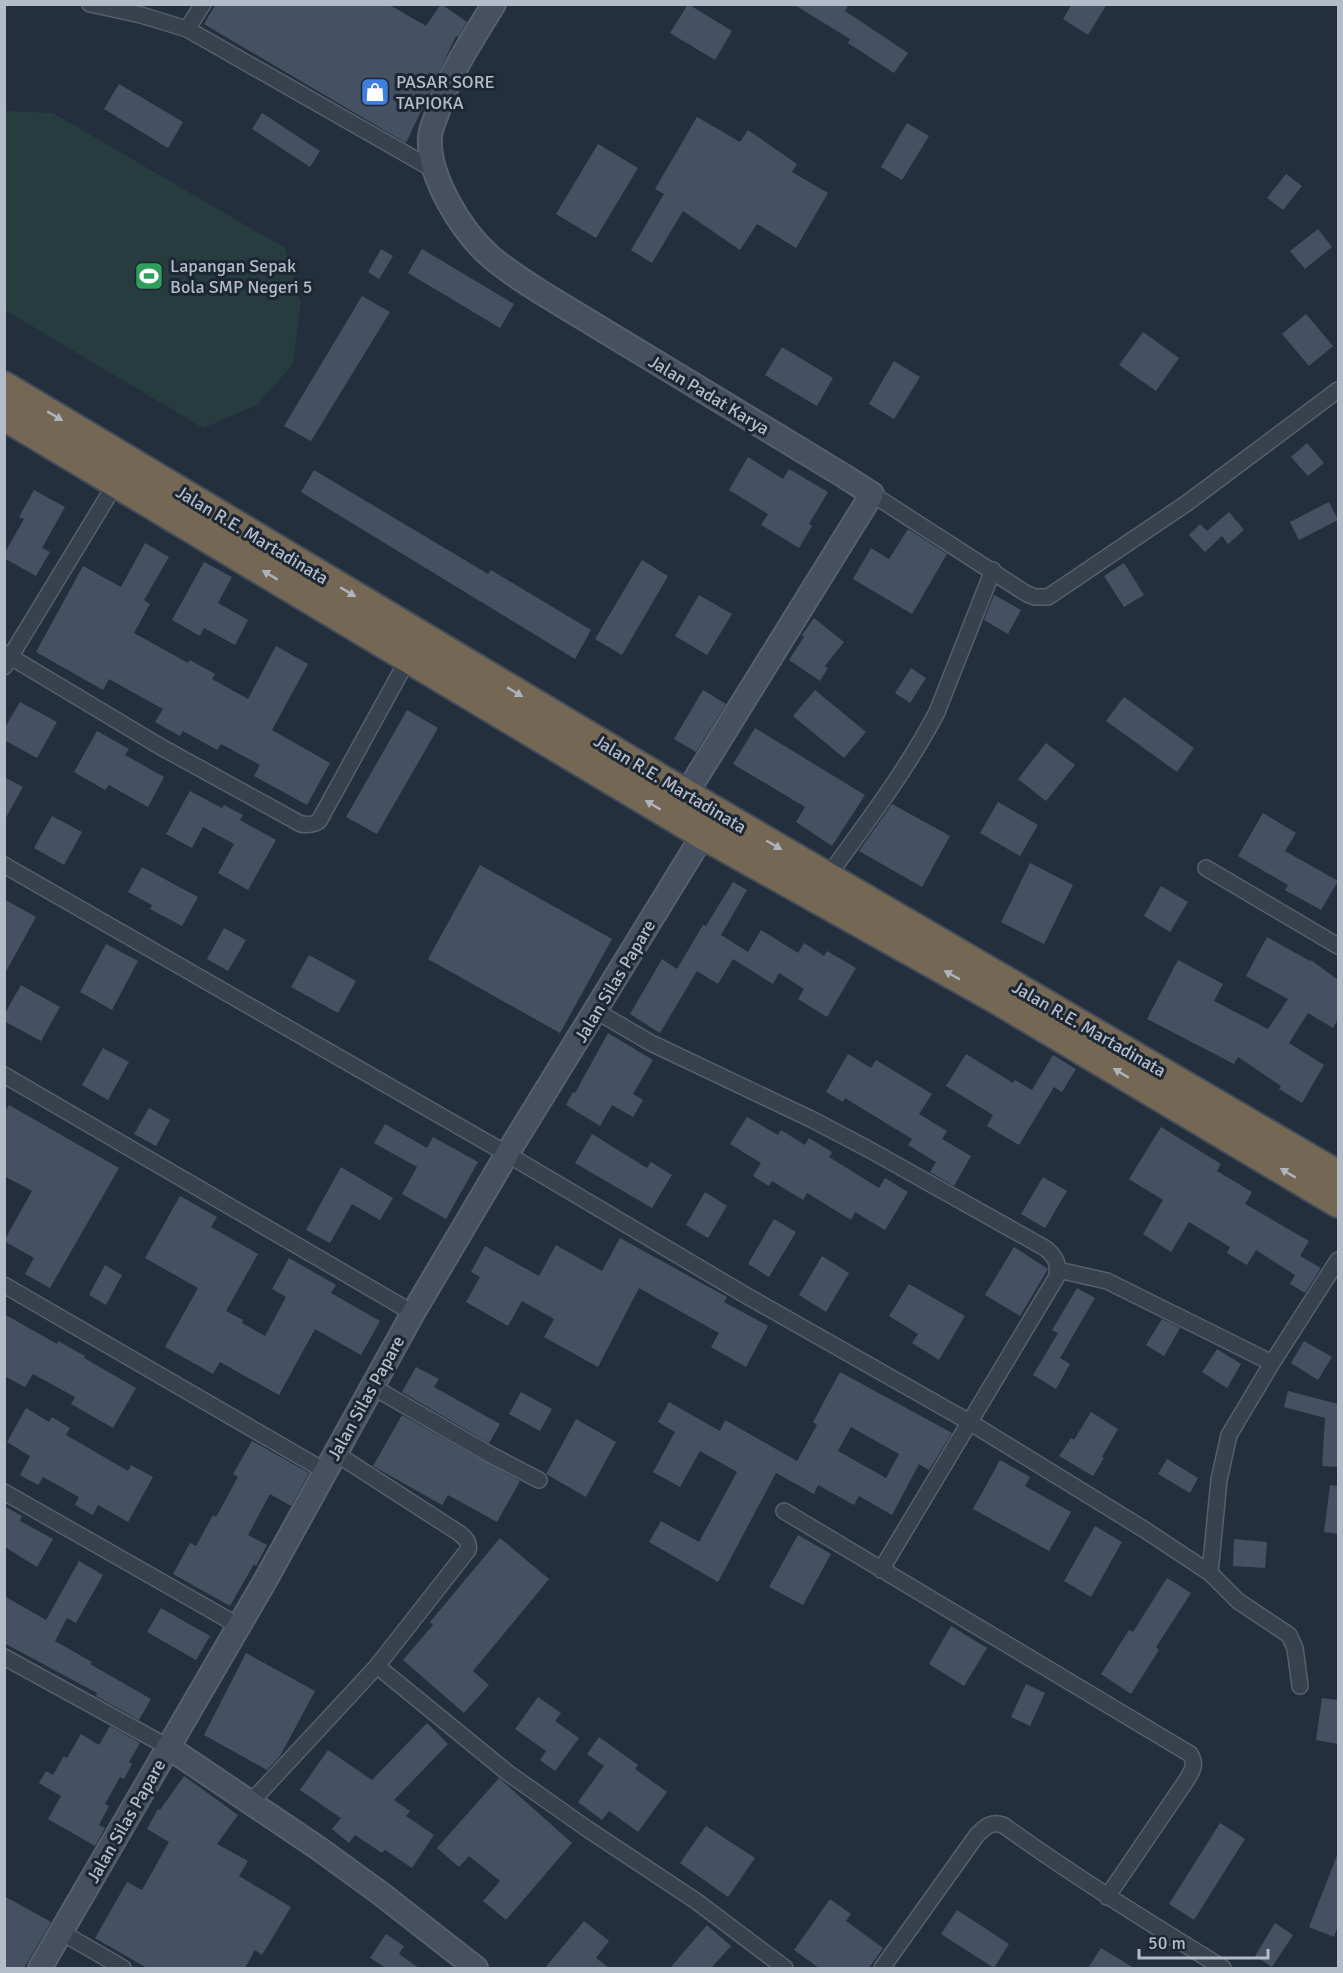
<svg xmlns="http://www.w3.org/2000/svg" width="1343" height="1973" font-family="Signika,sans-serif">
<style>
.green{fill:#263c3f}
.building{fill:#455162;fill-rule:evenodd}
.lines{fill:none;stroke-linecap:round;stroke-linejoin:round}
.street-casing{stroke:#565f6c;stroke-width:18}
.secondary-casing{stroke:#565f6c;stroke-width:26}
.highway-casing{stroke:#434c59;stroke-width:32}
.street{stroke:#38414e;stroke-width:15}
.secondary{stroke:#465061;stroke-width:22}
.highway{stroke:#746855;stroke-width:28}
.oneway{fill:#aeb4bd}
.labels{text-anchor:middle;stroke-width:6;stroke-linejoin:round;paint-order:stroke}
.poi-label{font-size:18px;fill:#b4bcc9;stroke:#1d2633;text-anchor:start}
.street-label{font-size:18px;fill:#b4bcc9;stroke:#1d2633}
</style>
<rect width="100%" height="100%" fill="#242f3e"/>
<path class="green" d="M5,111L53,113L285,248L301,303L293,364L257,405L203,428L5,310Z"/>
<path class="building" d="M216,4H388L426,26L441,4L467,22L458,37L456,36L406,143L204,24Z
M688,4L732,31L715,60L670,33Z
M793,4H849L845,11L908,53L894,73L848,43L850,39Z
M1072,4H1107L1088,35L1063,19Z
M119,84L183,122L168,148L104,109Z
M262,113L320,151L310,167L252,129Z
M697,117L740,142L748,130L797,164L792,172L828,193L796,248L757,224L740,250L683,211L652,263L631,250L664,194L655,189Z
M907,123L929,136L902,180L881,167Z
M598,144L638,168L596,238L556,214Z
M1286,174L1302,186L1283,210L1267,198Z
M1318,229L1332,247L1305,269L1290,251Z
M381,249L393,256L379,279L368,272Z
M422,249L514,304L500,328L408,273Z
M362,296L390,312L311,441L284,426Z
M1306,314L1333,346L1309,366L1282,334Z
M1143,332L1179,358L1156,391L1119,365Z
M782,347L833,378L817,406L765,375Z
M894,361L920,377L894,419L869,404Z
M1307,443L1324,463L1308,476L1291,457Z
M748,457L783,479L789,469L828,492L809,524L812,526L799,548L761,525L768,514L729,490Z
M314,470L488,574L491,570L591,630L575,659L301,492Z
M34,490L65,507L42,548L50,552L36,576L4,558V554L24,519L19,517Z
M1329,502L1338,520L1299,540L1290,522Z
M1229,512L1244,530L1228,544L1222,536L1205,552L1189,535L1200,524L1207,531Z
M908,529L947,554L912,614L853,579L871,548L889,559Z
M145,543L169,557L144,600L150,604L134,633L188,663L190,660L215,674L212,679L248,699L276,646L308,664L272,730L330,763L307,805L254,776L260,765L221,744L217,750L183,731L180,736L155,722L163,709L109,679L103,690L36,652L83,566L121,587Z
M642,560L668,576L622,655L595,639Z
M204,562L232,577L218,603L248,620L235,645L204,628L200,636L172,620Z
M1124,563L1144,595L1124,607L1104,576Z
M699,595L732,614L707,655L675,636Z
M994,595L1021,610L1008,634L984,620Z
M814,618L844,642L825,666L828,668L820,681L789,660L804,637L802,635Z
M911,668L926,678L910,703L895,693Z
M703,690L726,704L696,752L674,739Z
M815,690L866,732L844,758L793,716Z
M1124,697L1194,748L1177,772L1106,721Z
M20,702L57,722L37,758L4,740V729Z
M407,710L438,728L377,834L346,817Z
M755,728L865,795L832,846L796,822L805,807L733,764Z
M97,731L129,749L125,755L164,777L148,807L109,785L105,790L74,772Z
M1046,743L1075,765L1046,801L1018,779Z
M4,777L23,787L4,821Z
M190,791L222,808L224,805L243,815L240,820L276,840L248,890L218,873L234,844L203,827L192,848L166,834Z
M998,802L1038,825L1020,856L980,833Z
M892,804L950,836L922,887L859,851Z
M1263,813L1296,833L1285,851L1338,881L1321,910L1285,890L1288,885L1238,856Z
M52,816L82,832L64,865L34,848Z
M1030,863L1073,885L1044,944L1001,922Z
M480,865L612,939L560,1033L428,959Z
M142,867L198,897L182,926L150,909L152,905L128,892Z
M733,882L747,890L721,935L748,952L761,930L798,953L804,943L824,956L827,951L856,968L827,1017L798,999L804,989L779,973L773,984L733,959L718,984L697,971L660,1033L630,1014L662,959L677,969L703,925L706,926Z
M1161,886L1188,902L1170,932L1144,916Z
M4,899L36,917L4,975Z
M224,928L246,940L228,971L207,959Z
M1267,937L1310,961L1311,960L1338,980V1019L1333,1028L1308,1013L1289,1043L1324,1065L1302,1103L1279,1089L1281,1086L1238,1057L1234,1064L1147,1019L1178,960L1223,984L1214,1001L1268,1029L1288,999L1246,976Z
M106,944L138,961L112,1010L80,992Z
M309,955L356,981L338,1013L291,987Z
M21,985L60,1007L41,1041L4,1021V1015Z
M608,1033L653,1060L633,1094L643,1100L633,1117L612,1105L600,1126L566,1105L573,1092L575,1093Z
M103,1048L129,1062L108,1100L82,1085Z
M848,1054L871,1068L876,1060L932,1094L919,1114L947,1131L942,1139L971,1156L954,1186L930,1172L936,1162L908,1145L912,1139L845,1098L843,1102L826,1092Z
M966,1054L1013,1083L1015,1080L1032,1090L1053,1055L1076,1069L1062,1092L1054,1087L1019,1145L987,1126L993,1115L946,1086Z
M9,1105L119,1168L50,1288L25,1274L34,1258L4,1241L32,1191L4,1176V1113Z
M149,1108L170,1120L156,1146L134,1134Z
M747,1117L778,1135L781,1130L805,1145L809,1138L832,1152L829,1157L879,1188L885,1178L908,1192L885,1230L855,1212L851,1220L807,1193L803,1200L772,1181L769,1186L753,1176L761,1163L730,1144Z
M385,1124L427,1148L433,1137L478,1162L446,1219L402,1194L417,1167L374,1143Z
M1161,1127L1221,1164L1217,1171L1252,1192L1245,1204L1309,1241L1300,1256L1321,1268L1305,1293L1290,1284L1295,1275L1256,1250L1247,1265L1227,1253L1230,1247L1189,1222L1171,1252L1143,1234L1163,1200L1129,1179Z
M592,1134L647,1168L651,1162L672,1175L652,1208L575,1163Z
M341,1167L393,1198L380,1220L352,1204L330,1243L306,1230Z
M1043,1177L1067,1191L1045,1228L1021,1214Z
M705,1192L727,1206L708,1238L686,1225Z
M180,1196L217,1217L211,1227L258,1254L226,1311L243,1320L242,1323L265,1336L286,1297L272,1289L289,1258L336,1285L331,1293L380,1321L361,1355L315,1329L279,1395L220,1362L213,1374L165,1347L198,1288L145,1258Z
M774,1219L796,1232L769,1277L748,1264Z
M620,1238L727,1297L724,1302L768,1326L746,1367L711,1347L719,1333L639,1288L598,1367L544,1337L554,1319L522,1301L508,1326L466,1302L480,1277L471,1272L485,1246L539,1276L556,1245L602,1271Z
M1014,1247L1048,1269L1020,1316L985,1295Z
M822,1256L849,1273L826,1312L799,1295Z
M105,1265L122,1275L106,1305L89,1295Z
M909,1284L965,1316L939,1360L912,1343L918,1334L889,1316Z
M1077,1288L1095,1298L1060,1358L1070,1364L1056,1389L1033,1375L1058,1333L1052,1330Z
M4,1314L57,1344L58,1341L85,1356L84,1358L136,1388L113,1428L71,1404L75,1397L33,1374L25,1387L4,1376Z
M1162,1319L1180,1328L1164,1356L1146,1345Z
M1304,1341L1332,1357L1318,1380L1291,1363Z
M1217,1349L1241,1364L1227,1388L1202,1372Z
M416,1367L439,1379L434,1387L500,1424L489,1443L402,1392Z
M840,1372L952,1433L929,1470L919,1464L892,1515L859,1496L854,1505L818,1485L814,1494L776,1473L718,1582L649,1542L661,1521L699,1542L737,1472L700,1451L680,1487L653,1472L675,1432L658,1422L669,1402L720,1431L725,1420L797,1461L817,1425L813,1422ZM851,1427L899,1454L886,1478L838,1451Z
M1288,1391L1338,1404V1467L1322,1466L1325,1418L1284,1407Z
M521,1392L552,1409L540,1431L509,1414Z
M26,1408L49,1422L52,1417L70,1428L66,1435L128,1471L131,1465L153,1477L128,1522L98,1505L93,1515L75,1505L79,1497L43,1477L38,1485L20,1475L30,1456L7,1442Z
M1091,1412L1118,1429L1102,1457L1104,1458L1093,1476L1059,1456L1071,1438L1074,1440Z
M402,1415L520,1481L497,1522L448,1495L442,1505L373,1466Z
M576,1419L616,1442L586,1497L546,1474Z
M252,1441L309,1473L291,1506L270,1494L248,1535L267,1545L256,1566L254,1564L230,1606L173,1574L190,1543L196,1546L213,1515L216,1517L238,1477L233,1474Z
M1167,1459L1198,1478L1190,1493L1158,1474Z
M1000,1460L1030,1477L1025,1486L1071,1512L1049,1551L973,1509Z
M1330,1485L1338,1486V1534L1324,1532Z
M4,1506L22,1516L20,1521L53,1539L37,1567L5,1547L4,1548Z
M1095,1526L1122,1542L1091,1597L1064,1581Z
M798,1535L831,1554L803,1605L769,1587Z
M500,1538L549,1579L473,1671L489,1685L464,1713L403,1660L433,1625L430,1622Z
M1234,1539L1267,1542L1265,1568L1233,1566Z
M79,1561L103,1575L76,1623L67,1618L55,1641L92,1662L90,1664L151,1699L139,1720L96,1696L97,1693L4,1643V1596L46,1620Z
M1167,1578L1191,1593L1156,1647L1159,1650L1131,1694L1101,1674L1129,1630L1133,1632Z
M161,1608L210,1636L196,1660L147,1632Z
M951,1626L987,1648L964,1686L929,1664Z
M246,1653L315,1691L280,1756L267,1770L204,1735Z
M1026,1684L1045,1693L1030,1726L1011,1717Z
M538,1697L561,1713L555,1721L579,1738L555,1771L540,1760L546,1751L515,1729Z
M1322,1698L1338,1700V1744L1316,1740Z
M427,1723L448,1744L394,1800L410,1811L406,1816L434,1835L412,1868L385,1850L382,1853L355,1835L349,1843L332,1829L341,1818L300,1790L328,1750L372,1780Z
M110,1726L140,1743L129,1762L132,1764L124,1779L120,1777L105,1804L109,1806L99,1825L105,1828L95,1846L48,1819L61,1796L39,1783L46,1771L53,1775L64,1756L67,1758L81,1734L99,1745Z
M599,1737L638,1765L635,1769L667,1792L638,1832L609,1811L602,1820L578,1802L604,1766L587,1754Z
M184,1776L238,1815L217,1844L248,1861L239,1876L291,1907L262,1955L255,1950L245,1968H147L95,1938L127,1882L142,1890L169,1842L147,1829L158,1809L160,1810Z
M499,1778L572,1843L506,1920L483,1901L500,1881L469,1856L459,1867L437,1848Z
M1220,1823L1245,1839L1194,1920L1169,1904Z
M706,1826L755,1858L728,1897L680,1863Z
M1338,1853V1926L1334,1937L1309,1927Z
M4,1896L51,1922L24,1968H4Z
M830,1899L851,1914L846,1921L883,1948L869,1968H819L794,1950Z
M957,1910L1009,1944L994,1968L941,1934Z
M584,1921L609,1941L596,1958L609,1968H545Z
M1275,1923L1293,1935L1272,1967L1255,1956Z
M707,1925L731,1946L711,1968H670Z
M386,1934L404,1946L399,1954L419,1968H386L370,1958Z
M1101,1948L1134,1968H1088Z"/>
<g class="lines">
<g class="street-casing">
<path id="street" d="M90,4L141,15L187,29L436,171
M187,29L203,4
M872,494L1027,594L1035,597H1048L1187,503L1338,390
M4,653L161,747L301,824C308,825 314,825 319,821L408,659
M4,667L116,483
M4,865L507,1154L747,1296L971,1423L1145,1530L1210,1573L1238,1601L1289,1635L1295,1648L1300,1686
M1206,868L1338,946
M828,876C866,823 907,770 937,712L993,570
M596,1011L651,1043L811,1119L870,1150L1045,1248C1056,1257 1060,1264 1056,1278L881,1570
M4,1075L413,1313
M1058,1270L1107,1281L1272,1363
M4,1285L325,1471
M373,1387L491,1455L539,1480
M4,1492L239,1626
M784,1511L1190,1754C1197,1765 1192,1771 1186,1781L1107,1897
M1210,1573L1219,1480L1229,1435L1272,1363L1338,1260
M4,1657L168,1747
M377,1666L508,1773L586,1828L696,1901L785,1968
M251,1802L377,1666L468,1550C470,1542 465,1538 459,1533L335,1453
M61,1932L123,1968
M882,1968L977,1835C985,1827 991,1821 1003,1825C1074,1876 1148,1922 1223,1968"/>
</g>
<g class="secondary-casing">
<path id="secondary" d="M494,4C472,40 448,75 437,114C434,121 431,129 430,136C427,176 462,232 491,257C508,272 528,284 547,296L844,476L872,494L686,794
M168,1747L318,1848L380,1893L476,1968
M40,1968L265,1581L413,1313L507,1154L703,835"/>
</g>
<g class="highway-casing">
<path id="highway" d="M4,386L686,794L1338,1175
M4,416L703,835L996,999L1338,1203"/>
</g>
<use href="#street" class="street"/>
<use href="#secondary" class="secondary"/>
<use href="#highway" class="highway"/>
</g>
<defs><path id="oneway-solid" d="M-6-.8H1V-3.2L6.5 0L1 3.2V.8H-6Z" transform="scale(1.5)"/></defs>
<g class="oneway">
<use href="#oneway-solid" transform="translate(55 416) rotate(31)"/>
<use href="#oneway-solid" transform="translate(270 575) rotate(-149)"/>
<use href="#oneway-solid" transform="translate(348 592) rotate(31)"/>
<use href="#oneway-solid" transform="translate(515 692) rotate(31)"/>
<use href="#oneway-solid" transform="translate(653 805) rotate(-149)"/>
<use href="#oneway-solid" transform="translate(774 845) rotate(30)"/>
<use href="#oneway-solid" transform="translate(952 975) rotate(-151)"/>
<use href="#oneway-solid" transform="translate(1121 1073) rotate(-149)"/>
<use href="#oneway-solid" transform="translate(1288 1173) rotate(-149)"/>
</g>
<defs>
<g id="shop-square" transform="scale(1.5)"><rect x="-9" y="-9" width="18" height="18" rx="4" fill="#3f7fe0" stroke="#1d2633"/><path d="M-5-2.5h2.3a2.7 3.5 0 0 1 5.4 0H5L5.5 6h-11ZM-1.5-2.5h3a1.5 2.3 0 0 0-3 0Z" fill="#fff"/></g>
<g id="stadium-square" transform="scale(1.5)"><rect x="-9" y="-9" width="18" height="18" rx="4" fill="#2e9e5b" stroke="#1d2633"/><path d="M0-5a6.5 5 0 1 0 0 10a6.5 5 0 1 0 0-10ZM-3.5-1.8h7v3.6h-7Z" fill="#fff"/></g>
</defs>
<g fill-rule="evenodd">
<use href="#shop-square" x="375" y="92"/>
<use href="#stadium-square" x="149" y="276"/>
</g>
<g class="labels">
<g class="poi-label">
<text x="396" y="88">PASAR SORE<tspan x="396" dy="21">TAPIOKA</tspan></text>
<text x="170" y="272">Lapangan Sepak<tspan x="170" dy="21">Bola SMP Negeri 5</tspan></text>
</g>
<g class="street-label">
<text transform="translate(709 395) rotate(31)" y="6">Jalan Padat Karya</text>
<text transform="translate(252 535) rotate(31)" y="6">Jalan R.E. Martadinata</text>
<text transform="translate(670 784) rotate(31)" y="6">Jalan R.E. Martadinata</text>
<text transform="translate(615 981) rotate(-59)" y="6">Jalan Silas Papare</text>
<text transform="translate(1089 1029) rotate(30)" y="6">Jalan R.E. Martadinata</text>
<text transform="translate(366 1398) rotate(-61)" y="6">Jalan Silas Papare</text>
<text transform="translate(126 1821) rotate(-60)" y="6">Jalan Silas Papare</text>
</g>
</g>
<rect width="1343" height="1973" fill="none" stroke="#b4bcc9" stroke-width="12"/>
<path d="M1139 1949v9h129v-9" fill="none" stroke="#b4bcc9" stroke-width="3"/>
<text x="1148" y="1949" font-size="18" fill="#b4bcc9" stroke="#1d2633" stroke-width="4.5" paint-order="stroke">50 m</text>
</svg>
